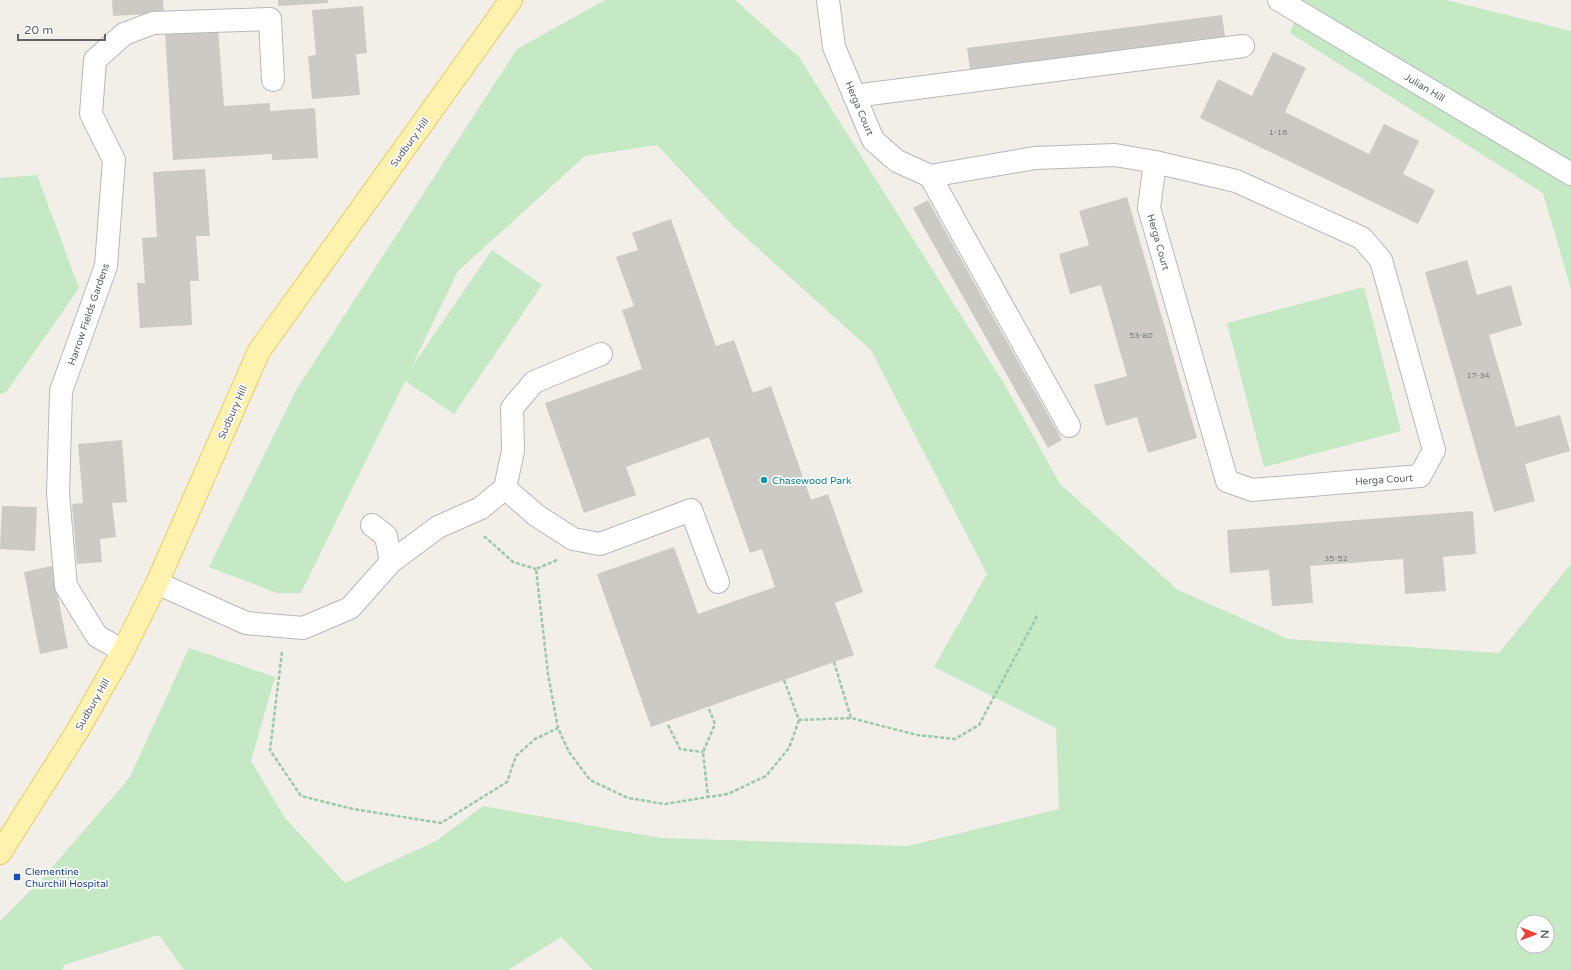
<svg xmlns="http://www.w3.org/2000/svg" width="1571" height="970" font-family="'Varela Round',sans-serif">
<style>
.green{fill:#c5e8c5;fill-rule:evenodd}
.building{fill:#cccac5}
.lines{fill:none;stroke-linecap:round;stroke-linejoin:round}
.minor-casing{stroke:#b5b8bc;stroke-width:24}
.major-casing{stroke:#f2c960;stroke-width:24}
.path{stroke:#9cc7a9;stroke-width:2.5;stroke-dasharray:4 2;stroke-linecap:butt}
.minor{stroke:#fff;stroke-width:22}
.major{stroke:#fff2af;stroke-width:22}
.culture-dot{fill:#0f9aa8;stroke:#fff;stroke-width:1.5}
.transit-dot{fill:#1a4fb4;stroke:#fff;stroke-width:1.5}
.labels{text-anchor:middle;stroke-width:3.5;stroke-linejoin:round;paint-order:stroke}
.number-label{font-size:8px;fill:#7a7d7f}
.street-label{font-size:10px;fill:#5f6368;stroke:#fff}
.culture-label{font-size:10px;fill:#0d838f;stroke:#fff;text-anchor:start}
.transit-label{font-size:10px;fill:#164399;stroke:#fff;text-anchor:start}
</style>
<rect width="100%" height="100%" fill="#f1efe8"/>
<path class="green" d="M605,0H735L799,57L1006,387L1060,484L1178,590L1288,639L1499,653L1571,564V970H593L561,937L508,970H184L159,935L64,965L63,970H0V921L42,879L130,777L189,648L275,677L251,761L285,818L345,883L436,841L483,806L660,838L908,846L1059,809L1056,728L934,667L987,574L871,350L733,226L657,145L585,156L458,271L411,368L492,250L542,285L454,414L405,381L301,593H277L209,567L296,390L517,49ZM1523,922H1547V946H1523Z
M1302,0H1446L1571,31V289L1543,193L1290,33Z
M37,175L79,288L7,391L0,394V178Z
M1364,287L1401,431L1264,467L1227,323Z"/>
<path class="building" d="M112,0H163L164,13L113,16Z
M278,0H328V3L278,6Z
M363,6L367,53L356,54L360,95L312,99L308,56L316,55L312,10Z
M1222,15L1225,37L970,70L967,48Z
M218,30L224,106L270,103V111L315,108L318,158L272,160V154L173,160L165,33Z
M1273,52L1306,68L1285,112L1369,154L1384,124L1419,141L1403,174L1435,190L1418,224L1200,118L1218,79L1252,96Z
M205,169L210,236H196L199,281H190L192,325L140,328L137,283H145L142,238L157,237L153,172Z
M1127,197L1197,438L1148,453L1137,417L1106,426L1094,385L1127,376L1101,285L1070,294L1059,254L1089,245L1079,211Z
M928,200L1062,440L1048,448L913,208Z
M671,219L716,346L734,340L753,393L771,386L811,500L828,494L863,592L835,603L854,655L651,727L597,574L674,547L698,614L775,587L762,549L750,553L709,437L626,467L636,495L584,513L545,403L642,369L622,310L634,306L616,257L638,250L632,233Z
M1467,260L1477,295L1511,285L1522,325L1489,335L1516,427L1560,415L1570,451L1525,464L1535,501L1494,512L1425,272Z
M122,440L127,502L112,503L116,537L100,539L102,562L77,564L72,504L83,503L78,444Z
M2,506L37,507L35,551L0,549Z
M1473,511L1476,554L1443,557L1446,591L1405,594L1403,559L1310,566L1313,603L1272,606L1269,570L1230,573L1227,530Z
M52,566L68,648L40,654L24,572Z"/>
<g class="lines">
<g class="minor-casing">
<path id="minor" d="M828,0L834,47L873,140L897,161L930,176L1035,158L1115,155L1155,162L1236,181L1362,238L1381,260L1434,450L1420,476L1252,490L1227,481L1149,208L1155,162
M1279,0L1571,174
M854,96L1243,46
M930,176L1069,426
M601,354L534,382L512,408L513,451L505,488L536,515L573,539L600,544L691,510L718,582
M372,525L386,536L391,562
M157,583L246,623L303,628L350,608L391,562L438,527L481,508L505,488
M123,651L97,636L66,586L58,494L61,391L106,266L114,160L91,114L95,60L124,34L153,23L270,19L273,80"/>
</g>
<g class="major-casing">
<path id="major" d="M0,853L78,730L123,651L157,583L259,351L511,0"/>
</g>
<path class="path" d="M484,536L513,562L536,569
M557,560L536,569L548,674L558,728L569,752L590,780L628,798L665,804L708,797
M282,652L270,750L301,796L353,809L441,823L507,782L516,756L535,739L558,728
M834,662L851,718L917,735L955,739L979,725L1037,616
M784,680L799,720L851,718
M709,709L715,724L703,752L708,797L728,794L766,776L789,748L799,720
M668,725L680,749L703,752"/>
<use href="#minor" class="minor"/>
<use href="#major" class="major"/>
</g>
<circle class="culture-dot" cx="764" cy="480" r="4"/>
<rect class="transit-dot" x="13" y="873" width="8" height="8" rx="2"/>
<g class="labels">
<g class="number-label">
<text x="1278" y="135">1-16</text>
<text x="1141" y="338">53-80</text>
<text x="1478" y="378">17-34</text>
<text x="1336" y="561">35-52</text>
</g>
<g class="street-label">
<text transform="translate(1425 87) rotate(31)" y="4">Julian Hill</text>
<text transform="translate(860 108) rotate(67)" y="4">Herga Court</text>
<text transform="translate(409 142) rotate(-54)" y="4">Sudbury Hill</text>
<text transform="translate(1159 242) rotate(74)" y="4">Herga Court</text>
<text transform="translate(88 314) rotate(-71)" y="4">Harrow Fields Gardens</text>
<text transform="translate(232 412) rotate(-66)" y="4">Sudbury Hill</text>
<text transform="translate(1384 479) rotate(-4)" y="4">Herga Court</text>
<text transform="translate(92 704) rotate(-60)" y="4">Sudbury Hill</text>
</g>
<g class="culture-label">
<text x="772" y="484">Chasewood Park</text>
</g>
<g class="transit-label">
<text x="25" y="875">Clementine<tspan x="25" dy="12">Churchill Hospital</tspan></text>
</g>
</g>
<g transform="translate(1535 934) rotate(91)"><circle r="19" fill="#ffffff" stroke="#bfc1c3"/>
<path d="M0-3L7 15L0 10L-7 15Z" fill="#ea4335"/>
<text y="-6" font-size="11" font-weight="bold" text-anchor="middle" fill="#5f6368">N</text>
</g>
<path d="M18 34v6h87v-6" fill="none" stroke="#5f6368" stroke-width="2"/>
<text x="24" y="34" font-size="12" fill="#5f6368" stroke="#ffffff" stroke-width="3" paint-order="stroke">20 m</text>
</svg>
